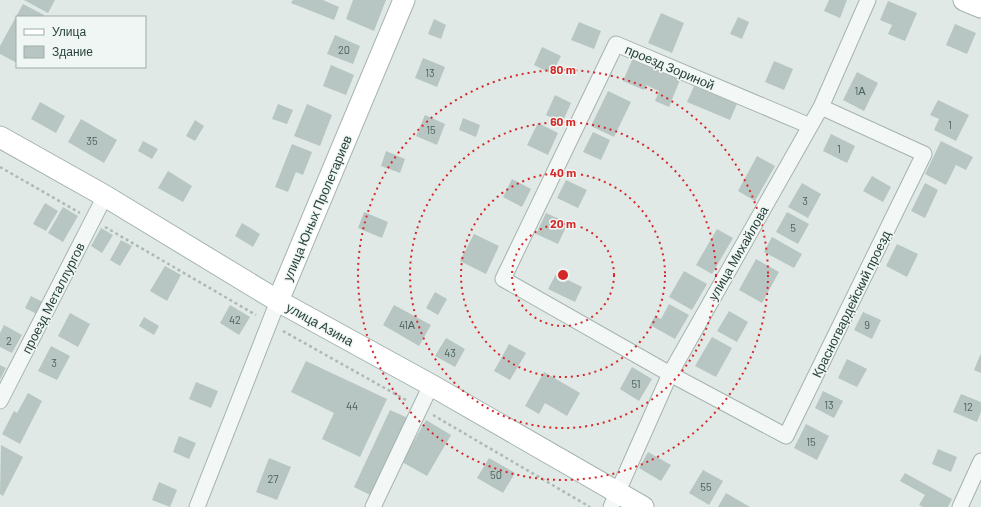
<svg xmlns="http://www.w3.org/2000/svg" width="981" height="507" font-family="Barlow,sans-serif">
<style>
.building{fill:#b7c6c2}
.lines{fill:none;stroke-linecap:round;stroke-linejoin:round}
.street-casing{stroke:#a5b3af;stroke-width:17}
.secondary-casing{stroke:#a5b3af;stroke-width:23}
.path{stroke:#aeb9b6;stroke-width:2.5;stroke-dasharray:3 3;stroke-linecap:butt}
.street{stroke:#f3f7f6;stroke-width:15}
.secondary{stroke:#fff;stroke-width:21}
.ring{fill:none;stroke:#d62828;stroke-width:2;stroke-dasharray:2 4}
.labels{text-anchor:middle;stroke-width:3;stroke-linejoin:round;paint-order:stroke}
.number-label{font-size:11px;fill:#4c625d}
.street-label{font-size:13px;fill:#28413b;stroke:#eff6f4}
.centre{fill:#d62828;stroke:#eff6f4;stroke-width:2}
.ring-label{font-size:12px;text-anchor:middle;font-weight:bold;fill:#d62828;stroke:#eff6f4;stroke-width:3;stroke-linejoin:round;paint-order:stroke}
</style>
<rect width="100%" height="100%" fill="#e0e9e6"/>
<path class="building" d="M24,0H55L48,13Z
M293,0H323L339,7L334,20L291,3Z
M353,0H386L374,31L346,19Z
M829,0H847L840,18L824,11Z
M888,1L917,13L905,41L888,34L892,25L880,20Z
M23,4L44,15L43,17H17V63L0,54V46Z
M661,13L684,23L672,53L648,43Z
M738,17L749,22L742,39L730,34Z
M434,19L446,25L441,39L428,34Z
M579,22L601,31L594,49L571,40Z
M955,24L976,33L967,54L946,45Z
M335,35L360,46L353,64L327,54Z
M542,47L561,56L552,74L534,65Z
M423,58L445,67L437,87L415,78Z
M632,60L680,80L669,107L655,101L659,91L646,85L644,90L623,81Z
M774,61L793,69L784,90L765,82Z
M331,65L354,75L346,95L323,86Z
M857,72L878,83L864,111L843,100Z
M694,86L737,104L730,120L687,102Z
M608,91L631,102L614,137L591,126Z
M555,95L571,103L562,123L546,115Z
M938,100L969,115L956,141L934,130L939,119L930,115Z
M40,102L65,116L56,133L31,119Z
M278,104L293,110L287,124L272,119Z
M307,104L332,115L320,146L294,136Z
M425,115L445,124L437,145L416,136Z
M463,118L480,125L476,137L459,130Z
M81,119L117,140L104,163L68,142Z
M195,120L204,126L195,141L186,136Z
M538,123L558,133L548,155L527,145Z
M593,132L610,140L601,160L583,152Z
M831,134L855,146L847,163L823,151Z
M143,141L158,149L152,159L138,151Z
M941,141L973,157L966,170L956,165L946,185L925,174Z
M292,144L312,152L303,175L296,172L288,192L275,187Z
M386,151L405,159L400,173L381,166Z
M757,156L775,166L755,201L738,191Z
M168,171L192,186L183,202L158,188Z
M872,176L891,187L883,202L863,191Z
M512,179L531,189L522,207L503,197Z
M566,180L587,190L578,208L557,198Z
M802,183L821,194L808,218L788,207Z
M925,183L938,190L925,218L911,211Z
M45,203L58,211L46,231L33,224Z
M63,207L78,216L63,242L48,233Z
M364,212L388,222L382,238L358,228Z
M787,212L809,224L798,244L776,232Z
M546,213L568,223L558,244L536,234Z
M242,223L260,234L253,247L235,236Z
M101,228L113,235L102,253L91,246Z
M717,229L733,238L712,274L696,265Z
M474,234L499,246L486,274L460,261Z
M772,237L802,254L794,268L764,252Z
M121,240L132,246L120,266L110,260Z
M897,244L918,254L907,277L886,266Z
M756,259L779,272L762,303L739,290Z
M165,266L181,275L167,301L150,291Z
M684,271L707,284L692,310L669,297Z
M556,274L582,287L575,302L548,289Z
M435,292L447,299L438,315L426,308Z
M31,296L43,302L37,314L25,308Z
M669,304L689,315L675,339L650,325L655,316L661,319Z
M230,305L250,317L239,335L220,323Z
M394,305L431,325L419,346L383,325Z
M729,311L748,322L737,342L717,331Z
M863,312L881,320L872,339L854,330Z
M70,313L90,324L78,347L58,336Z
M144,317L159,326L154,335L139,326Z
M4,325L22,335L12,353L0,347V333Z
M712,337L732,348L716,377L695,366Z
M446,338L465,349L455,367L435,356Z
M509,344L526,353L510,380L494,371Z
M51,346L70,356L57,380L38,371Z
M981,353V373L974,370Z
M847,359L867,369L857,387L838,378Z
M306,361L387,399L360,457L322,439L334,413L291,392Z
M0,365L6,368L0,380Z
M632,367L652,379L639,401L620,389Z
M544,372L580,393L567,416L545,403L539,414L525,406Z
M196,382L218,391L211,408L189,399Z
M823,391L843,401L834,418L815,408Z
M28,393L42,401L20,444L2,434L14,411L17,413Z
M961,394L981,402V412L977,422L953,412Z
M390,410L408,418L372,496L354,487Z
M426,420L451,435L427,476L402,462Z
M806,424L829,436L817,460L794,448Z
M179,436L196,443L189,459L173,452Z
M1,445L23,457L3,496L0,494Z
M938,449L957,457L951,472L932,464Z
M648,452L671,465L661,481L639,468Z
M269,458L291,467L277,500L256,492Z
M489,458L515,473L503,493L477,478Z
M703,470L723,481L709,505L689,493Z
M905,473L952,499L948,507H923L919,505L925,495L900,481Z
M159,482L177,490L170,507L152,500Z
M726,493L750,507H718Z"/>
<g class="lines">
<g class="street-casing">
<path id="street" d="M810,126L616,44L503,279L670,374L786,436L924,154L821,107
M0,401L105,196
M197,507L278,301
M373,507L431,385
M611,507L670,374L821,107L868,0
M960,507L981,461"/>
</g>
<g class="secondary-casing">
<path id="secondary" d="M964,0L981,7
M0,137L105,196L278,301L431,385L643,507
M278,301L404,0"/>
</g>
<path class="path" d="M0,167L80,213
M105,227L256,315
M283,331L406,400
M433,415L590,507"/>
<use href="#street" class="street"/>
<use href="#secondary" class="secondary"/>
</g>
<g class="ring">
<circle cx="563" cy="275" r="51"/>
<circle cx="563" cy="275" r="102"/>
<circle cx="563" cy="275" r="153"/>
<circle cx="563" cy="275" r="205"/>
</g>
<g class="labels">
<g class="number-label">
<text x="344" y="54">20</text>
<text x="430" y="77">13</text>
<text x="860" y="95">1А</text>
<text x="950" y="129">1</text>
<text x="431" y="134">15</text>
<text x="92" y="145">35</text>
<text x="839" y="153">1</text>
<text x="805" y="205">3</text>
<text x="793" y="232">5</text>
<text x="235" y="324">42</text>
<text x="407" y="329">41А</text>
<text x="867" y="329">9</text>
<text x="9" y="345">2</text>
<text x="450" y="357">43</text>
<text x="54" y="367">3</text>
<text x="636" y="388">51</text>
<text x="829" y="409">13</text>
<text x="352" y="410">44</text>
<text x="968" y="411">12</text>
<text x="811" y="446">15</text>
<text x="496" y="479">50</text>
<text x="273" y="483">27</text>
<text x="706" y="491">55</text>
</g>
<g class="street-label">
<text transform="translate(670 67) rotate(23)" y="5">проезд Зориной</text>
<text transform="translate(317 208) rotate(-67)" y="5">улица Юных Пролетариев</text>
<text transform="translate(738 253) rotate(-60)" y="5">улица Михайлова</text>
<text transform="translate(53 298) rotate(-63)" y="5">проезд Металлургов</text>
<text transform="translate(851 304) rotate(-64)" y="5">Красногвардейский проезд</text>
<text transform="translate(320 324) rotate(29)" y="5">улица Азина</text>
</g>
</g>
<circle cx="563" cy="275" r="6" class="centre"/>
<g class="ring-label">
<text x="563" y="74">80 m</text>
<text x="563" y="126">60 m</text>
<text x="563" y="177">40 m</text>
<text x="563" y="228">20 m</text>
</g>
<rect x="16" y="16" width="130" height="52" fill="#eff6f4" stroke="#9faeaa"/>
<rect x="24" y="29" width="20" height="6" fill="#ffffff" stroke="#9faeaa"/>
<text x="52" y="36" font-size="12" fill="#28413b">Улица</text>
<rect x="24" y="46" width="20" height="12" fill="#b7c6c2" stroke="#9faeaa"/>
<text x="52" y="56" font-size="12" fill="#28413b">Здание</text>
</svg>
